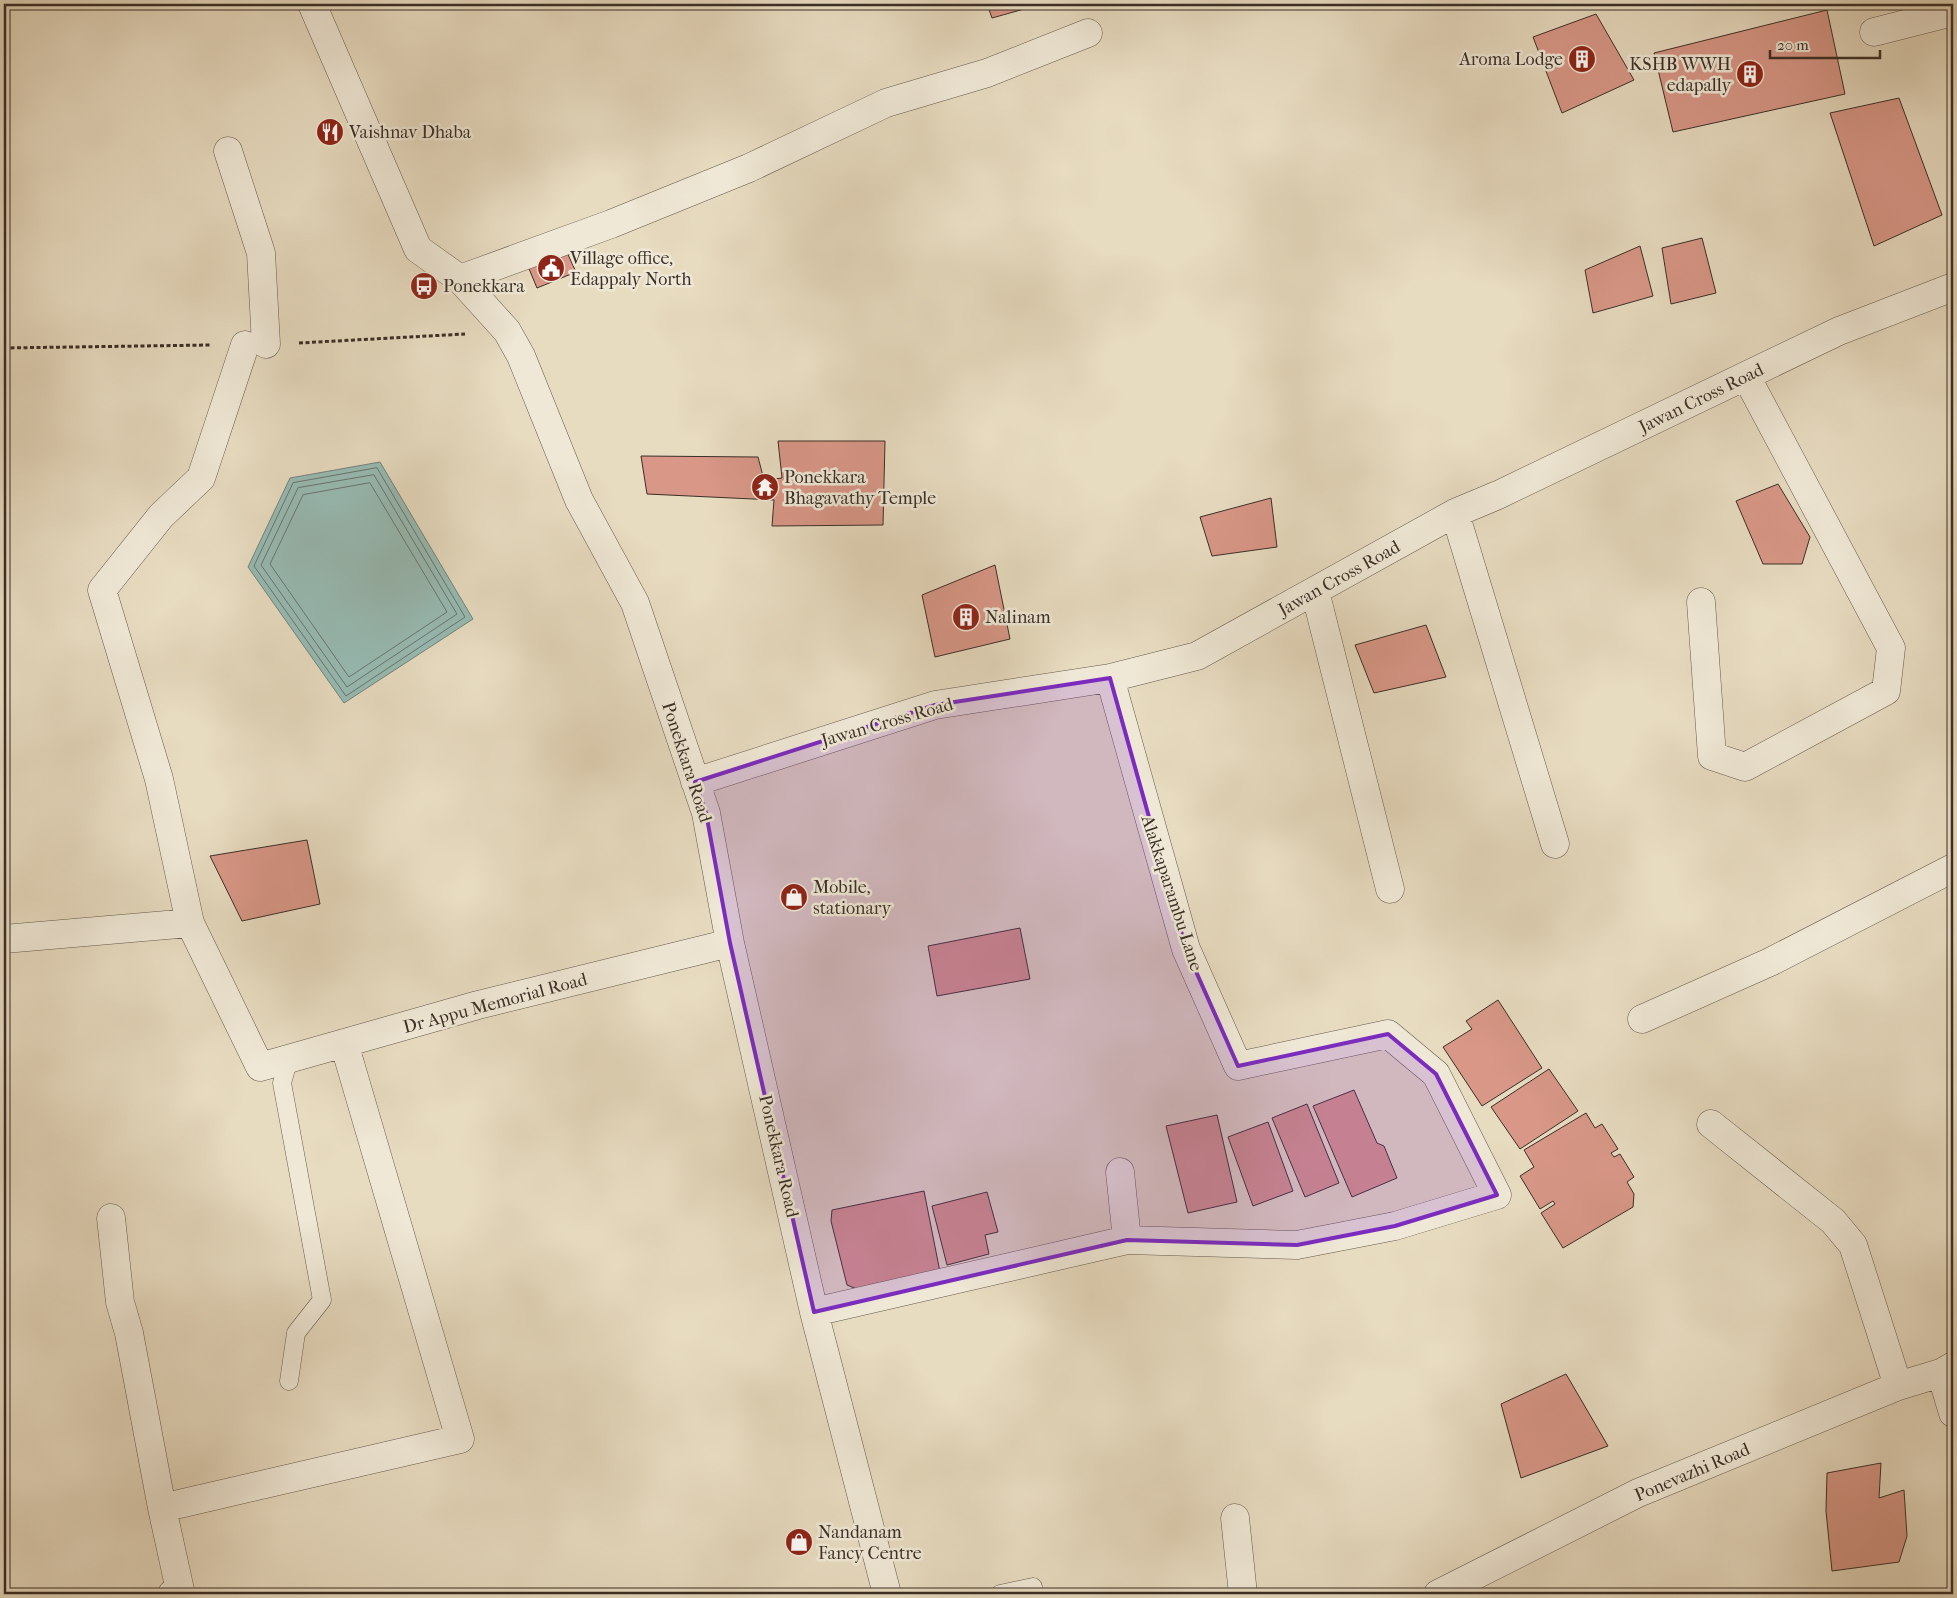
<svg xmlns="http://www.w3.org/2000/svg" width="1957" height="1598" font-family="'IM FELL French Canon',serif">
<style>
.water{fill:#97bbb4;stroke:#72837c}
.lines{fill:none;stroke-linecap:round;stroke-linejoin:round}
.shore{stroke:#68756e;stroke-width:1}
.building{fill:#d89787;stroke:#3a2f27}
.service-casing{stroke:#655a4d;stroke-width:19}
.minor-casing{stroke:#655a4d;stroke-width:29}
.path{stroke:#3a2f27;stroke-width:3;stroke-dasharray:4 2.5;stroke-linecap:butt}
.service{stroke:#efe8d6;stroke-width:18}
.minor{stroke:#efe8d6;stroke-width:28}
.marked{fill:#7b2cbf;fill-opacity:0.2;stroke:#7b2cbf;stroke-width:4;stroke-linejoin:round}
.labels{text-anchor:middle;stroke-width:5;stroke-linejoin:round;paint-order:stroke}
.poi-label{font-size:18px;fill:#3a2f27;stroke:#efe8d6;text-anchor:start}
.street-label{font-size:18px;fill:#3a2f27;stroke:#efe8d6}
</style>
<rect width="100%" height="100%" fill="#e7dbc0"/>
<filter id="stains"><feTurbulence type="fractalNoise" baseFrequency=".004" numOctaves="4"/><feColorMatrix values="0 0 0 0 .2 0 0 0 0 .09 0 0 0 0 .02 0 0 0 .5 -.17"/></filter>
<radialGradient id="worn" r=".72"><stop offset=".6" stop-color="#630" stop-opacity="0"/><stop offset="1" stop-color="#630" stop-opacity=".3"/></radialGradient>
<path class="water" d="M380,462L473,619L344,703L248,567L290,478Z"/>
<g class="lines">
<path class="shore" d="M377,468L465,617L346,696L254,566L293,483Z
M374,475L457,614L347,687L261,565L298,488Z
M370,483L447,612L349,677L270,564L303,495Z"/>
</g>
<path class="building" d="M987,4H1042L992,18Z
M1827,10L1845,94L1673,132L1654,53Z
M1596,14L1634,80L1562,113L1533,37Z
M1899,98L1942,215L1874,246L1830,113Z
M1702,238L1716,293L1671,304L1662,248Z
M1640,246L1653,296L1593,313L1585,270Z
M565,248L576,272L537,288L527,264Z
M778,441H885L883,525L772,526L774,500L647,494L641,456L758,457L764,480L782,478Z
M1778,484L1810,537L1802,564H1763L1736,501Z
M1271,498L1277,547L1212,556L1200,517Z
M995,565L1010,639L935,657L922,595Z
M1426,625L1446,677L1374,693L1355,645Z
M307,840L320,904L242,921L210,856Z
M1020,928L1030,979L937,996L928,946Z
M1498,1000L1542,1068L1482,1106L1443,1047L1472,1029L1466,1021Z
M1549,1069L1578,1111L1520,1149L1491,1107Z
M1354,1090L1377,1143L1384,1146L1397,1178L1352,1197L1313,1106Z
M1307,1104L1339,1183L1305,1197L1272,1118Z
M1586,1113L1595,1128L1602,1124L1618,1149L1611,1153L1614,1157L1620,1154L1634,1177L1627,1182L1634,1194L1633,1207L1563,1248L1541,1213L1555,1204L1553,1201L1540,1209L1520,1176L1534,1167L1524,1150Z
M1217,1115L1237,1202L1188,1213L1166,1126Z
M1268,1122L1293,1191L1253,1206L1228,1137Z
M924,1191L941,1277L864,1292L847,1285L831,1221L832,1210Z
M987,1192L998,1232L985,1235L989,1254L947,1265L932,1206Z
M1566,1374L1608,1446L1521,1478L1501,1404Z
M1881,1463L1879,1498L1904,1490L1907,1536L1899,1562L1832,1571L1826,1511L1827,1473Z"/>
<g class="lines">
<g class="service-casing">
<path id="service" d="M289,1058L282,1083L322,1300L296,1333L289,1381
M1000,1594L1033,1587"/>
</g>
<g class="minor-casing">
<path id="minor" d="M312,4L418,249L460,279L507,331L521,356L579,500L635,603L706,813L730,943L814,1312L887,1594
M1874,32L1953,12
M228,151L261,253L266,344
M460,279L611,224L749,168L886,103L987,73L1088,33
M245,345L201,478L161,516L102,590L159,779L190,923L260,1067L478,1005L730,943
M1455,513L1555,844
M1315,591L1390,889
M1701,602L1712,756L1745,767L1886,691L1891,648L1746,376
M1110,678L1186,949L1238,1066L1388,1034L1436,1074L1497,1195L1395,1226L1297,1245L1127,1240
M695,782L935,705L1110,678L1197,656L1455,513L1498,495L1839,331L1953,287
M4,939L190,923
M1642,1019L1770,962L1953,868
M1711,1124L1833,1221L1853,1245L1898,1386
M111,1218L120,1302L129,1333L162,1508L460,1439L344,1043
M814,1312L1127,1240L1120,1172
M1941,1373L1953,1413
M162,1508L180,1590L172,1594
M1235,1518L1243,1594
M1438,1594L1638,1493L1898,1386L1941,1373L1953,1366"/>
</g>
<path class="path" d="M299,343L465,334
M4,348L210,345"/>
<use href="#service" class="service"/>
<use href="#minor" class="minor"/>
</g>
<path class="marked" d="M1110,678L1186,949L1238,1066L1388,1034L1436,1074L1497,1195L1395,1226L1297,1245L1127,1240L814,1312L730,943L706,813L695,782L935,705Z"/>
<defs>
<g id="building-disc" transform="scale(1.4375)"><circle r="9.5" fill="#8f2418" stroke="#efe8d6"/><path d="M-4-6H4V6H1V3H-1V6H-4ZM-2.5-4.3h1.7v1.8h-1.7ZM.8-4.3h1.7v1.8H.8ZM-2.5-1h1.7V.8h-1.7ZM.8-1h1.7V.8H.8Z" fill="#fff"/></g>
<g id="restaurant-disc" transform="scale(1.4375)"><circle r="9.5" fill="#8f2418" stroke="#efe8d6"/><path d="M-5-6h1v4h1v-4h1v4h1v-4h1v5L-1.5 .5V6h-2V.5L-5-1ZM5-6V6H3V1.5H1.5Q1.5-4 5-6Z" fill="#fff"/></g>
<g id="civic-disc" transform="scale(1.4375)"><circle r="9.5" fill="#8f2418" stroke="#efe8d6"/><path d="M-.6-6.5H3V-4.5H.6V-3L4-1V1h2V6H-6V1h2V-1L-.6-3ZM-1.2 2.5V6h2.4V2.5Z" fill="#fff"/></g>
<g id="bus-disc" transform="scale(1.4375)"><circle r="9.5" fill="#8f2418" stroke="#efe8d6"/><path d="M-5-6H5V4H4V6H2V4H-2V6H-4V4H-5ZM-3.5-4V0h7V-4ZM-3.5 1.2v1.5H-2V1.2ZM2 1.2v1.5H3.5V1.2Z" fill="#fff"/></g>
<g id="temple-disc" transform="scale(1.4375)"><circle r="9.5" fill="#8f2418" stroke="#efe8d6"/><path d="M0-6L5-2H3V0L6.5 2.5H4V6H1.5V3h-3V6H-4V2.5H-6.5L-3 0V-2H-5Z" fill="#fff"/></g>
<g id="shop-disc" transform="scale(1.4375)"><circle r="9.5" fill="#8f2418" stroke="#efe8d6"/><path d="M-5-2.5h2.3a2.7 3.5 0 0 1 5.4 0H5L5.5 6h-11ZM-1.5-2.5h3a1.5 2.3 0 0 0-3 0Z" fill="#fff"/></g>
</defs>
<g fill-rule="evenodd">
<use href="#building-disc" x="1582" y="59"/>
<use href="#building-disc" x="1750" y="74"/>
<use href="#restaurant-disc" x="330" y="132"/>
<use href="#civic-disc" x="551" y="268"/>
<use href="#bus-disc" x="424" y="286"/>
<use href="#temple-disc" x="765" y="487"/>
<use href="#building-disc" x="966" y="617"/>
<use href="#shop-disc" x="794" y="897"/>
<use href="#shop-disc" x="799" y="1542"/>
</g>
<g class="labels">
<g class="poi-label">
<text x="1563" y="65" text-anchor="end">Aroma Lodge</text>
<text x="1731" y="70" text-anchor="end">KSHB WWH<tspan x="1731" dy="21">edapally</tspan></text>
<text x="349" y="138">Vaishnav Dhaba</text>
<text x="570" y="264">Village office,<tspan x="570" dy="21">Edappaly North</tspan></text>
<text x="443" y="292">Ponekkara</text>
<text x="784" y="483">Ponekkara<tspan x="784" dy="21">Bhagavathy Temple</tspan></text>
<text x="985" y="623">Nalinam</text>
<text x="813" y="893">Mobile,<tspan x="813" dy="21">stationary</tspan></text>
<text x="818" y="1538">Nandanam<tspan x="818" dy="21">Fancy Centre</tspan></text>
</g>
<g class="street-label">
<text transform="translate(1701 398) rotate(-26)" y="6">Jawan Cross Road</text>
<text transform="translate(1339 578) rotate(-29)" y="6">Jawan Cross Road</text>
<text transform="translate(887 722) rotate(-16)" y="6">Jawan Cross Road</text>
<text transform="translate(687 762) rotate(72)" y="6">Ponekkara Road</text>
<text transform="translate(1172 893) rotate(72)" y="6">Alakkaparambu Lane</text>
<text transform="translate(495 1003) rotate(-15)" y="6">Dr Appu Memorial Road</text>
<text transform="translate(779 1156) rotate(77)" y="6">Ponekkara Road</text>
<text transform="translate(1692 1472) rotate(-23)" y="6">Ponevazhi Road</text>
</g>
</g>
<rect width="1957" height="1598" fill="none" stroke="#e7dbc0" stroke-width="20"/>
<rect x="5" y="5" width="1947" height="1588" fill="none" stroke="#3a2f27" stroke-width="2.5"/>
<rect x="10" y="10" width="1937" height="1578" fill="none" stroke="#3a2f27"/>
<path d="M1770 50v8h110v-8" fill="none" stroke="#3a2f27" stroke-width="2.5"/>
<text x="1777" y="50" font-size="15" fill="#3a2f27" stroke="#efe8d6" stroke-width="4" paint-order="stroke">20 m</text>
<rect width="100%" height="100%" filter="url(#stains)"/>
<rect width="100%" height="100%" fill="url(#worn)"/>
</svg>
